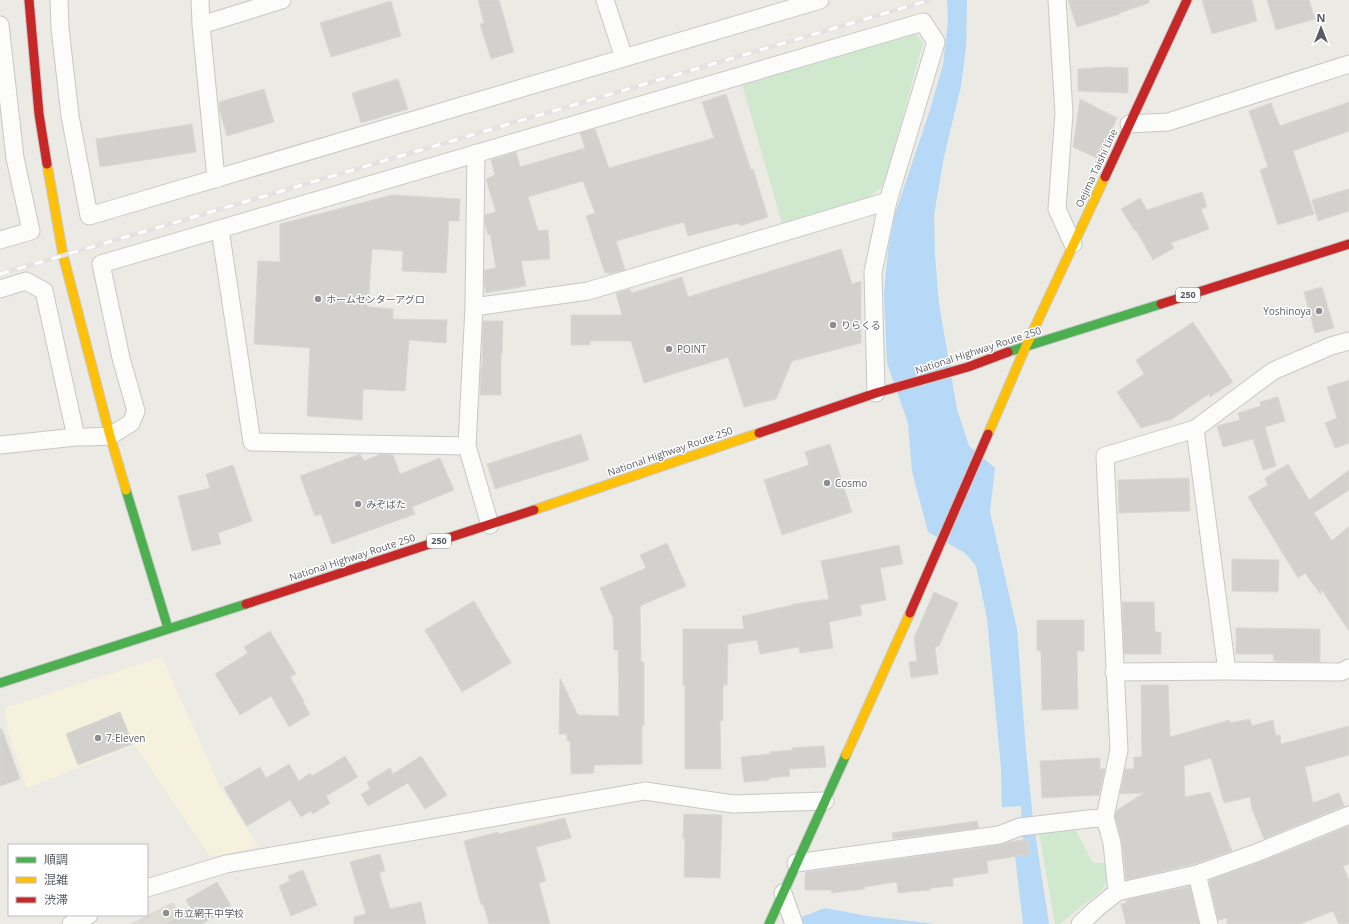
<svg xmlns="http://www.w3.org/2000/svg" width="1349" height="924" font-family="'Open Sans','Noto Sans JP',sans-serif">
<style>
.commercial{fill:#f6f1dc}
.education{fill:#dddbd3}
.green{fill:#d0e9ce}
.water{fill:#b6d9f7}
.building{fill:#d2d1ce;stroke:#dad8d3}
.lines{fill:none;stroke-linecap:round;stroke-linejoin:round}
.street-casing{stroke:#c7c8c6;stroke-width:19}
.fast-casing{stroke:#c9c9c9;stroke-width:11}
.slow-casing{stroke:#c9c9c9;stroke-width:11}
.jam-casing{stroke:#c9c9c9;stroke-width:11}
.street{stroke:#fcfcfb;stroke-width:17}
.fast{stroke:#4caf50;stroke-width:9}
.slow{stroke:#ffc107;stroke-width:9}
.jam{stroke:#c62828;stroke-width:9}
.rail-casing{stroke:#e2e3e2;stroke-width:4.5}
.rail{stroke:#fff;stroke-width:3;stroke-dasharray:9;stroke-linecap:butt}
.poi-dot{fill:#8c8e90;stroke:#fff;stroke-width:1.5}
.labels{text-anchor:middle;stroke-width:3;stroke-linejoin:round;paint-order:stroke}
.shield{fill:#fff;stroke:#8b8e92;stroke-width:1}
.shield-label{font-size:9px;font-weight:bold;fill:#595d63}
.street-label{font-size:10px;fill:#595d63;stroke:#fff}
.poi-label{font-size:10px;fill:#595d63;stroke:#fff;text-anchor:start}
</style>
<rect width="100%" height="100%" fill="#ebeae4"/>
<path class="commercial" d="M162,657L220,787L259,847L210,857L135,745L27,788L7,729L5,708Z"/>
<path class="education" d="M173,902L187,924H130Z"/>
<path class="green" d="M915,32L923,43L884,185L868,198L782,223L742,84Z
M1075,829L1093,863H1109V875L1102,890L1060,924H1055L1039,833Z"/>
<path class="water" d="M947,0H967L966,48L961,86L944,157L934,215L935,255L939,304L957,409L969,446L995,468L990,512L1017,629L1026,751L1033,819L1049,924H1023L1015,855L1024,854L1021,806L1002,807L1001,768L987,618L976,566L965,553L928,532L912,471L908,423L887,363L884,293L888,250L895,214L929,113L943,65L948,21Z
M825,908L867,916L935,924H783Z"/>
<path class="building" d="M478,0H499L514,52L491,59L480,24L484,23Z
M1068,0H1149V3L1119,13L1120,14L1077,27Z
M1202,0H1252L1257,21L1212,34Z
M1267,0H1309L1315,19L1276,30Z
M391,1L401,36L331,57L320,23Z
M1107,67L1128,68V93L1078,91V69Z
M398,79L408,109L361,123L352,93Z
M264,89L274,122L227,136L220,112L219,102Z
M726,94L751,170L753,169L768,217L740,226L739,223L688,236L684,222L616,241L625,270L609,274V272L605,273L586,216L595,213L583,181L528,197L538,231L548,230L550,259L521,261L526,286L486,293L484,282V270L496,268L490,234L488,235L485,223V215L496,212L486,179L495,175L491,160L516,152L520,167L585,148L580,133L595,129L609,168L714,138L702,102Z
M1080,99L1117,118L1099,159L1073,147Z
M1349,102V131L1293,151L1314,214L1278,225L1260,170L1268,167L1249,111L1271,103L1280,126Z
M192,124L196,152L100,167L96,139Z
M1349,189V211L1318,221L1312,200Z
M1202,192L1207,207L1201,209L1209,229L1171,243L1174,248L1153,260L1136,230L1135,231L1121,209L1140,198L1147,210Z
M392,195L460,199L459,221H449L446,273L402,271L403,251L372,249L368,307L393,309V319L447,320L446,343L409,340L405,391L363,389L362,420L307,416L310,348L254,344L258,261L280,262V224Z
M841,249L852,284L861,281V343L792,361L776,399L744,407L728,357L644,383L631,341H590V345H571V315H622L616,293L630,289L632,293L682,277L688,297Z
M1322,287L1334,328L1315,333L1304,292Z
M483,321H503L502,354H501V395H480L481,367H482Z
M1193,322L1233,382L1210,397L1209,394L1172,419L1141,428L1117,392L1144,374L1136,360Z
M1349,380V443L1335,448L1325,423L1337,418L1327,387Z
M1278,397L1285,421L1265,427L1276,466L1263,470L1253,439L1223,447L1217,426L1240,420L1238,413L1261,406L1260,402Z
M581,434L589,460L495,489L487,464Z
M830,444L852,512L782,535L764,480L809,465L805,452Z
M360,454L364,461L381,454L393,455L400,474L440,458L454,490L412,507L415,514L332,544L321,514L315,516L300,476Z
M1288,464L1309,500L1349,470V490L1314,513L1332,541L1349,526V631L1321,589V595L1305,573L1298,578L1248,497L1268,485L1265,478Z
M233,465L252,521L218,533L221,544L192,551L178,496L210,488L206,474Z
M1189,478L1190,511L1119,513L1118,480Z
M667,543L686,586L640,606L641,662H644V725H642V764L594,765V773L571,774L570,741H567V734H559L560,678L578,715L619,716L618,650H614L613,618L600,588L646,568L640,555Z
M899,545L903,564L880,568L886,600L860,605L862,615L829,622L833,648L800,653L799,647L760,654L757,640L728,644L727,685H723V721H720L721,769H685V685H683V629H744L742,616L793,605V604L829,599L821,561Z
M1232,559L1279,560L1278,592L1232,591Z
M934,592L958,603L939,646L935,647L938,674L911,678L909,662L917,661L914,638Z
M474,601L511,663L462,692L425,630Z
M1122,602H1154L1155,632H1161V654H1124Z
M1037,620H1084V651H1077L1078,709L1042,710L1041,651H1037Z
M1236,628L1320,629V662L1274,661L1273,654H1236Z
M270,631L296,674L290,677L304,701L303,702L310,714L289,727L271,696L240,715L215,674L248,653L244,647Z
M1141,685H1168L1170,737L1230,720V723L1250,719L1252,726L1273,720L1276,736L1280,735L1281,744L1349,726V755L1305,767L1313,803L1339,793L1344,806L1264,839L1252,809L1250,797L1224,803L1211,758L1184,766L1185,797L1210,792L1232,851L1194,864L1126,880L1122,842L1115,817L1117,810L1144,793L1120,794L1125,769H1134V757H1142Z
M120,712L133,744L78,765L66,734Z
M0,729H2L20,779L0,786Z
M824,746L826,767L789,769L790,776L769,778V780L744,782L741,757L770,754V752L793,750L792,748Z
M345,756L358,777L326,796L330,803L313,814L311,811L301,817L290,800L247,826L224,788L260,767L266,778L289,764L299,781L310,773L312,776Z
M421,756L447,795L425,809L408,783L368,806L361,794L370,789L367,782L390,768L393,774Z
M1100,758V769H1105L1099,795L1042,798L1040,761Z
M684,814L722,815L720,878L684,877L685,839H683Z
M565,818L571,838L536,847L546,881L539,883L550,924H489L483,904L481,905L464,841L498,832L499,834Z
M977,821L979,828L893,839L892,833Z
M1349,826V864L1343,866L1349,880V924H1339L1333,911L1300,924H1227V918L1218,920L1209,880L1260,862Z
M1028,839L1030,854L987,861L988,873L953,878V886L930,888V890L898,893L897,882L864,887L865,889L832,893L831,890H805V875L806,872L1000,845L1009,842Z
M380,854L385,871L379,873L390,909L421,902L426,924H354V917L366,914L350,862Z
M303,870L317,905L291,916L279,886L290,881L288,876Z
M217,882L231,906L202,924H165L192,910L186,900Z
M1190,886L1199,924H1126L1121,904L1126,903V900Z"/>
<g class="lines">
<g class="street-casing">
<path id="street" d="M59,0L60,28L70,116L89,216L820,0
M200,0L201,25L216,179
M605,0L624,58
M1057,0L1064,113L1057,209L1073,244
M0,25L15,158L31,231L0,240
M201,25L282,0
M1129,124L1168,122L1349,64
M476,153L474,307L467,446L490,525
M220,229L252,442L467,446
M0,289L26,281L44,291L76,437
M474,307L588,291L888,201
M1195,429L1227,671
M0,445L76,437H86L110,436L131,423L136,411L121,358L101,264L923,22L936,42L888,201L873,272L876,393
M1114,672L1227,671L1341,672L1349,668
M796,863L999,835L1020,827L1105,817
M1197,874L1209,924
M147,888L226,864L645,791L733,804L825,801
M1117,892L1112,843L1105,817L1119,750L1105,456L1195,429L1273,371L1331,346L1349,341
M783,893L794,924
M71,924L89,915
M1080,924L1096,909L1117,892L1197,874L1256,853L1349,815"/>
</g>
<g class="fast-casing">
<path id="fast" d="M1008,352L1161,304
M126,490L168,628
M0,683L246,604
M769,924L846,755"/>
</g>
<g class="slow-casing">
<path id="slow" d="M47,164L63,255L110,436L126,490
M988,434L1026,346L1105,177
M534,510L759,433
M846,755L910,613"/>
</g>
<g class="jam-casing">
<path id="jam" d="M29,0L39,114L47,164
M1105,177L1187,0
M1161,304L1349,244
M759,433L876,393L968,367L1008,352
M246,604L534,510
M910,613L988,434"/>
</g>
<use href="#street" class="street"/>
<use href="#fast" class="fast"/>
<use href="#slow" class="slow"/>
<use href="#jam" class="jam"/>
<g class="rail-casing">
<path id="rail" d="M0,274L930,0"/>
</g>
<use href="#rail" class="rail"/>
</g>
<g class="poi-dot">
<circle cx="318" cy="299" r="4"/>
<circle cx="1319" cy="311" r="4"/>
<circle cx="833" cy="325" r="4"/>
<circle cx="669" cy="349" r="4"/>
<circle cx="827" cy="483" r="4"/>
<circle cx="358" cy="504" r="4"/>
<circle cx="98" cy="738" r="4"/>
<circle cx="166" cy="913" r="4"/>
</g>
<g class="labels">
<g class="shield">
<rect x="1176" y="288" width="24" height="14" rx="3"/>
<rect x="427" y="534" width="24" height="14" rx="3"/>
</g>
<g class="shield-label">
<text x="1188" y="298">250</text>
<text x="439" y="544">250</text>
</g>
<g class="street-label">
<text transform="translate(1096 168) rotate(-65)" y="4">Oejima Taishi Line</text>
<text transform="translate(978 350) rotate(-18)" y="4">National Highway Route 250</text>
<text transform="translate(670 451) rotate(-19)" y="4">National Highway Route 250</text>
<text transform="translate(352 557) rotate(-18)" y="4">National Highway Route 250</text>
</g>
<g class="poi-label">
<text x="326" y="303">ホームセンターアグロ</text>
<text x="1311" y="315" text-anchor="end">Yoshinoya</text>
<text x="841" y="329">りらくる</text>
<text x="677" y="353">POINT</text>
<text x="835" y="487">Cosmo</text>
<text x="366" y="508">みぞばた</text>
<text x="106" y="742">7-Eleven</text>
<text x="174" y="917">市立網干中学校</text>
</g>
</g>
<rect x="8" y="844" width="140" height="72" fill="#ffffff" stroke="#bdbec1"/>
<rect x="16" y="857" width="20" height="6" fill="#4caf50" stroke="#bdbec1"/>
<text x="44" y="864" font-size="12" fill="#595d63">順調</text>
<rect x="16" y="877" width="20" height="6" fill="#ffc107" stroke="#bdbec1"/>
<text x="44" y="884" font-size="12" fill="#595d63">混雑</text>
<rect x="16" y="897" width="20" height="6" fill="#c62828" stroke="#bdbec1"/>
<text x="44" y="904" font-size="12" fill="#595d63">渋滞</text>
<g transform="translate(1321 28)" stroke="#ffffff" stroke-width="3" paint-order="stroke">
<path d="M0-3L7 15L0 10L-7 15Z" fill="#595d63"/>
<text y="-6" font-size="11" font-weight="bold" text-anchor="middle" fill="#595d63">N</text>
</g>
</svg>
